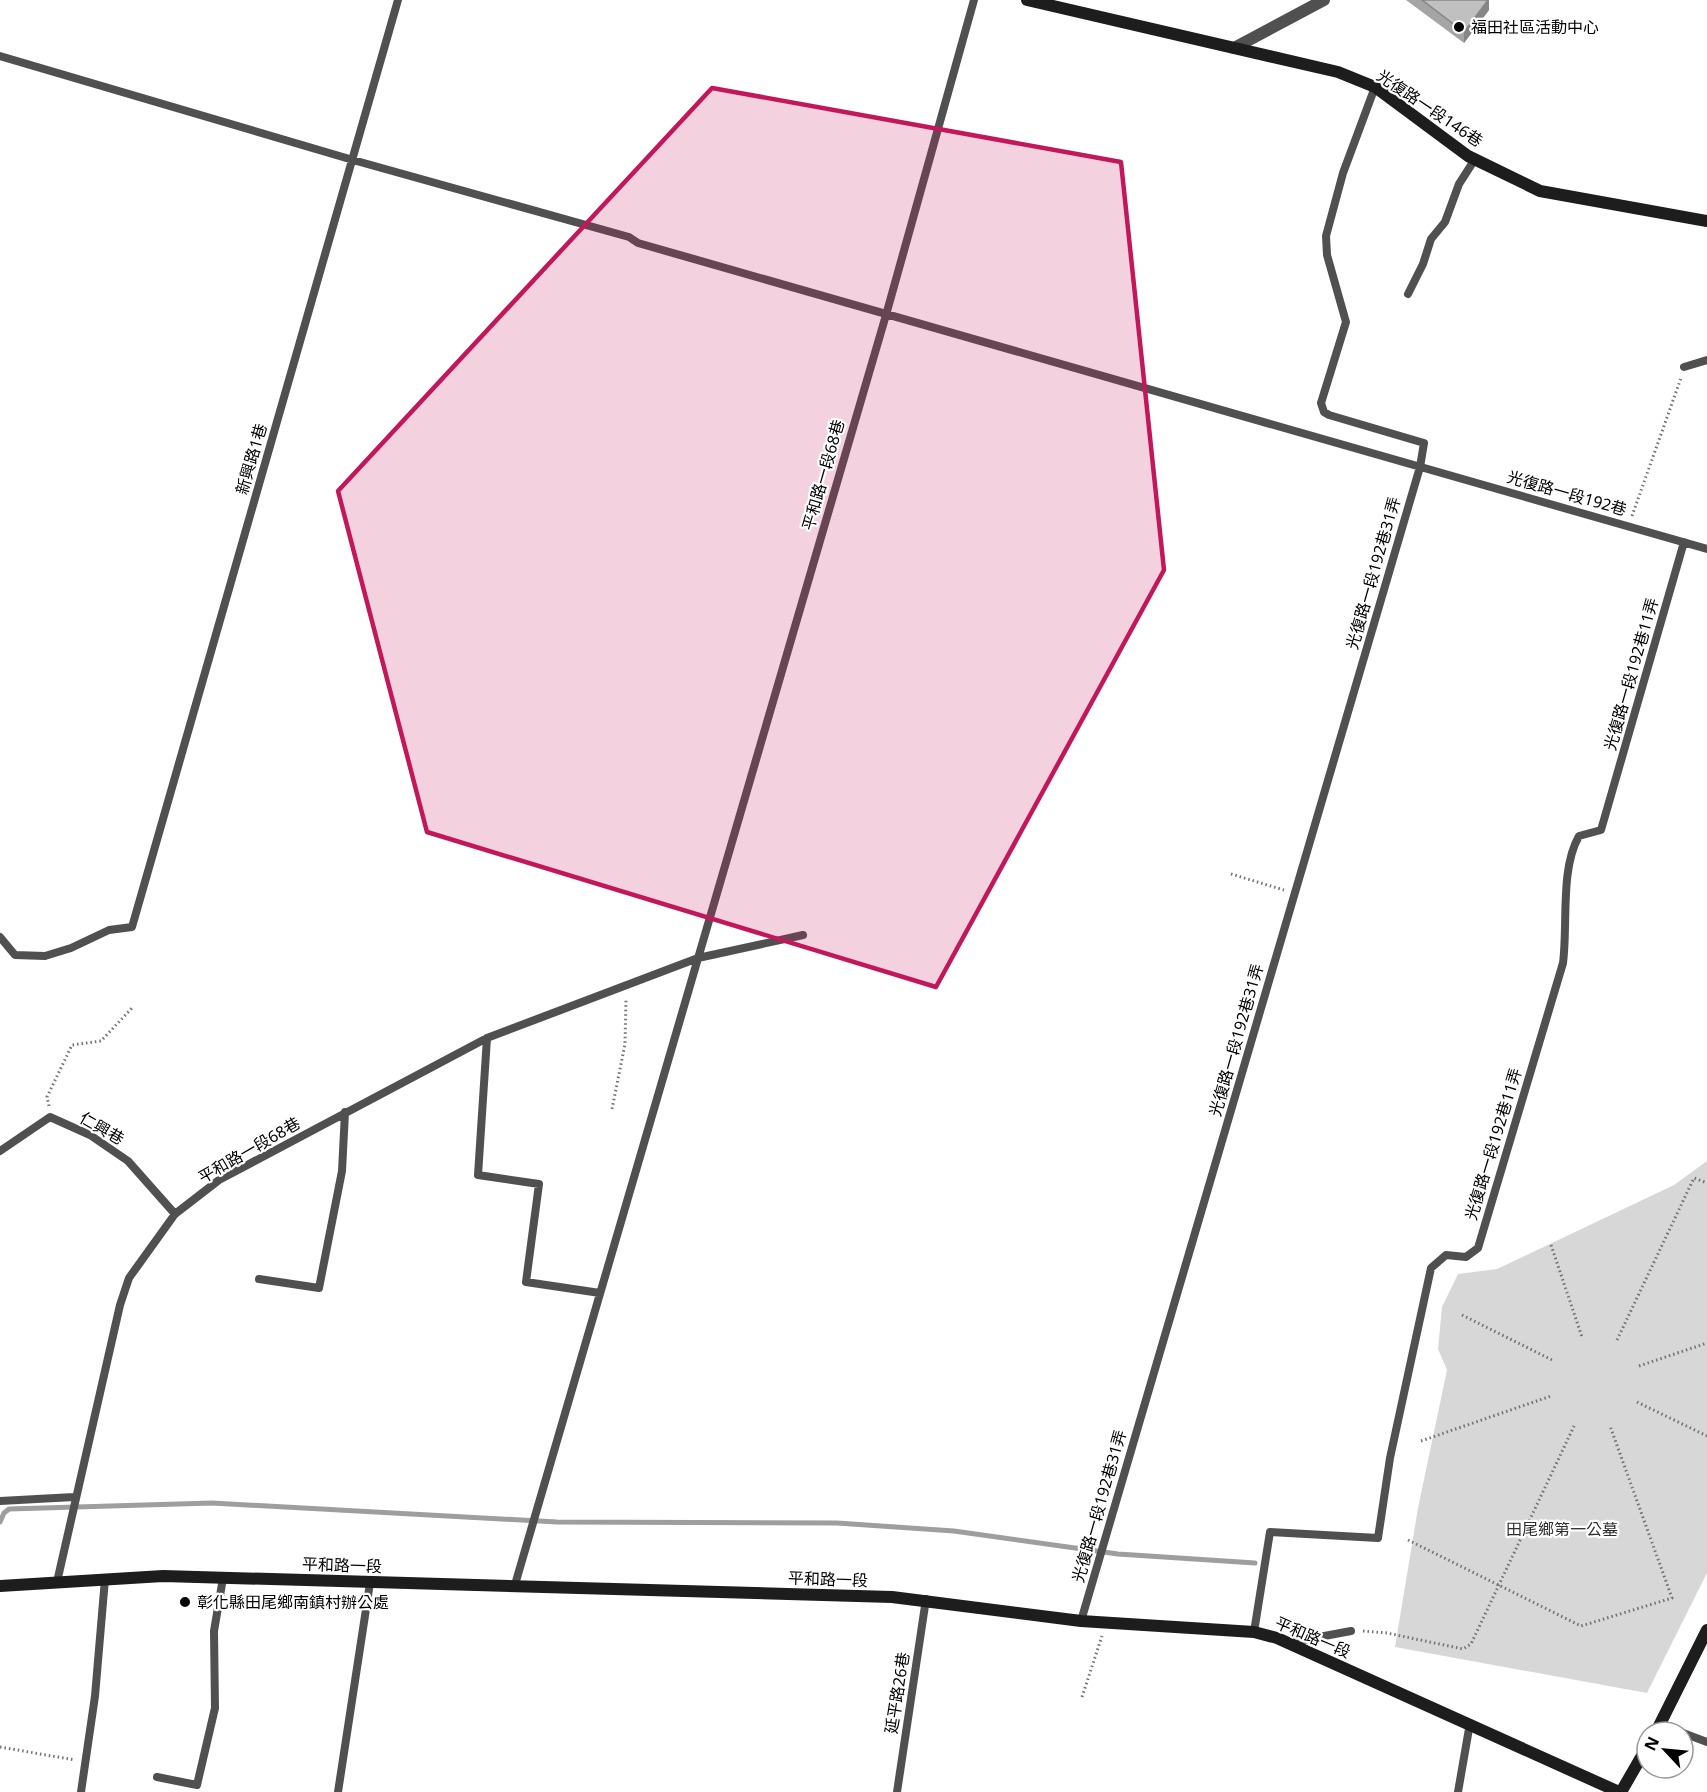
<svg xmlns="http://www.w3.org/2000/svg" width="1707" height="1792" font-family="'Noto Sans','Noto Sans TC',sans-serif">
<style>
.green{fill:#d7d7d7}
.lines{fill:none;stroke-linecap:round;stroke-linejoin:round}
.stream{stroke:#9e9e9e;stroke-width:5}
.path{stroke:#727272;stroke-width:3;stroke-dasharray:1.5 3;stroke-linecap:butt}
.lane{stroke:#505050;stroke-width:8}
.street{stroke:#505050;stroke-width:12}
.secondary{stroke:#1d1d1d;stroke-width:12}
.wall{fill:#a5a5a5}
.shaded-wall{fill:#868686}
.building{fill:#c0c0c0;stroke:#868686;stroke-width:1.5}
.marked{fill:#c2185b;fill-opacity:0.2;stroke:#c2185b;stroke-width:4.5;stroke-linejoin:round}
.poi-dot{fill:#000;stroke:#fff;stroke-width:2}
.labels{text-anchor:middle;stroke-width:4.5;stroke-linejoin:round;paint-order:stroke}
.poi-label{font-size:16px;fill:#000;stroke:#fff;text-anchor:start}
.street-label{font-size:16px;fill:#000;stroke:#fff}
.park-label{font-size:16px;fill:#2e2e2e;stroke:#fff}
</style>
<rect width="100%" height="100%" fill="#fff"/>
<path class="green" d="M1707,1161V1573L1647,1693L1395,1647L1418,1508L1447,1370L1438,1349L1442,1307L1458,1274L1497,1269L1674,1185Z"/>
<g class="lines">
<path class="stream" d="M0,1522L4,1513L9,1509L212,1503L557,1522L837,1523L954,1531L1118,1554L1255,1563"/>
<path class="path" d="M1632,516L1681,378
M1231,874L1284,890
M49,1106L47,1097L72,1045L101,1041L132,1008
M612,1109L625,1044L626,998
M1551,1245L1582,1337
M1462,1315L1554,1361
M1617,1340L1694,1178L1707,1183
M1639,1366L1707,1343
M1637,1402L1707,1436
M1421,1441L1551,1396
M1408,1540L1581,1626L1672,1598L1610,1426
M1363,1631L1387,1633L1463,1649L1471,1644L1575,1424
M1082,1697L1102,1636
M0,1747L75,1760"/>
<path class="lane" d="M0,56L353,160L629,237L638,243L1707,549
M1408,294L1423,264L1431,239L1445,222L1459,184L1475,159
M1684,367L1707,360
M0,937L15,955L45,956L71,948L109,930L132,927L398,0
M487,1038L478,1175L539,1184L526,1282L600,1293
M0,1151L50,1117L90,1135L128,1161L175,1214
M259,1279L319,1288L342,1171L345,1112
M0,1501L74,1497
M57,1582L120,1305L129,1278L175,1214L219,1180L487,1038L698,958L803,935
M514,1588L886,315L974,0
M1081,1621L1420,467L1424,443L1329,415L1324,412L1321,403L1346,322L1327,255L1326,236L1343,173L1375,87
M1254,1632L1270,1532L1378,1538L1390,1458L1431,1268L1446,1255L1466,1257L1478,1248L1563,963C1568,924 1560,869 1579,836L1601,830L1684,542
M1287,1643L1351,1631
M1660,1724L1681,1732
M1683,1733L1707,1742
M157,1777L197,1785L215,1708L214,1631L223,1578
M81,1792L95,1696L105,1579
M338,1792L370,1583
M897,1792L926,1599
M1458,1792L1470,1723"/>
<path class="street" d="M1234,48L1324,0"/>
<path class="secondary" d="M1027,0L1338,72L1375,87L1468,156L1540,191L1707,221
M0,1586L163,1576L892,1597L1081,1621L1254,1632L1277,1638L1619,1792
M1656,1732L1707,1630
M1621,1792L1647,1747"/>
</g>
<path class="wall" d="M1406,0H1489V10L1464,43Z"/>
<path class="shaded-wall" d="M1488,0H1489V10L1464,43V32Z"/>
<path class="building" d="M1422,0H1488L1464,32Z"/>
<path class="marked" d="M712,88L1121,162L1164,570L936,987L427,832L338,491Z"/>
<g class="poi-dot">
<circle cx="1459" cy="27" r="6"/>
<circle cx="185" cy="1602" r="6"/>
</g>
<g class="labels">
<g class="poi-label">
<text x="1471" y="33">福田社區活動中心</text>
<text x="197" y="1608">彰化縣田尾鄉南鎮村辦公處</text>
</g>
<g class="street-label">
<text transform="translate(1430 108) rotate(34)" y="6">光復路一段146巷</text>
<text transform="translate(251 459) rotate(-74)" y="6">新興路1巷</text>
<text transform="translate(823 475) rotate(-74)" y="6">平和路一段68巷</text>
<text transform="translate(1567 493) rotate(16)" y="6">光復路一段192巷</text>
<text transform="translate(1373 573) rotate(-74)" y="6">光復路一段192巷31弄</text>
<text transform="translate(1631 674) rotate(-74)" y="6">光復路一段192巷11弄</text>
<text transform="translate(1236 1040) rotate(-74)" y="6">光復路一段192巷31弄</text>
<text transform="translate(102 1128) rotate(30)" y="6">仁興巷</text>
<text transform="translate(1493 1144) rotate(-73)" y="6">光復路一段192巷11弄</text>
<text transform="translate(249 1150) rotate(-30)" y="6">平和路一段68巷</text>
<text transform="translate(1099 1506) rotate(-74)" y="6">光復路一段192巷31弄</text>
<text transform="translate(342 1565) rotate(2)" y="6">平和路一段</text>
<text transform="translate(828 1579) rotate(2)" y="6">平和路一段</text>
<text transform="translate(1313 1637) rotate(23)" y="6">平和路一段</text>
<text transform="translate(897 1693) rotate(-81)" y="6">延平路26巷</text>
</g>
<g class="park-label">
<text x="1562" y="1535">田尾鄉第一公墓</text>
</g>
</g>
<g transform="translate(1665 1750) rotate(296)"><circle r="28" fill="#ffffff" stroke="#999999" stroke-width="1.5"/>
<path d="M0-4.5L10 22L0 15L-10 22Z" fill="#000000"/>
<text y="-9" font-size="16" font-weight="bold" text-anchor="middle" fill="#000000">N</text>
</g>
</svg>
